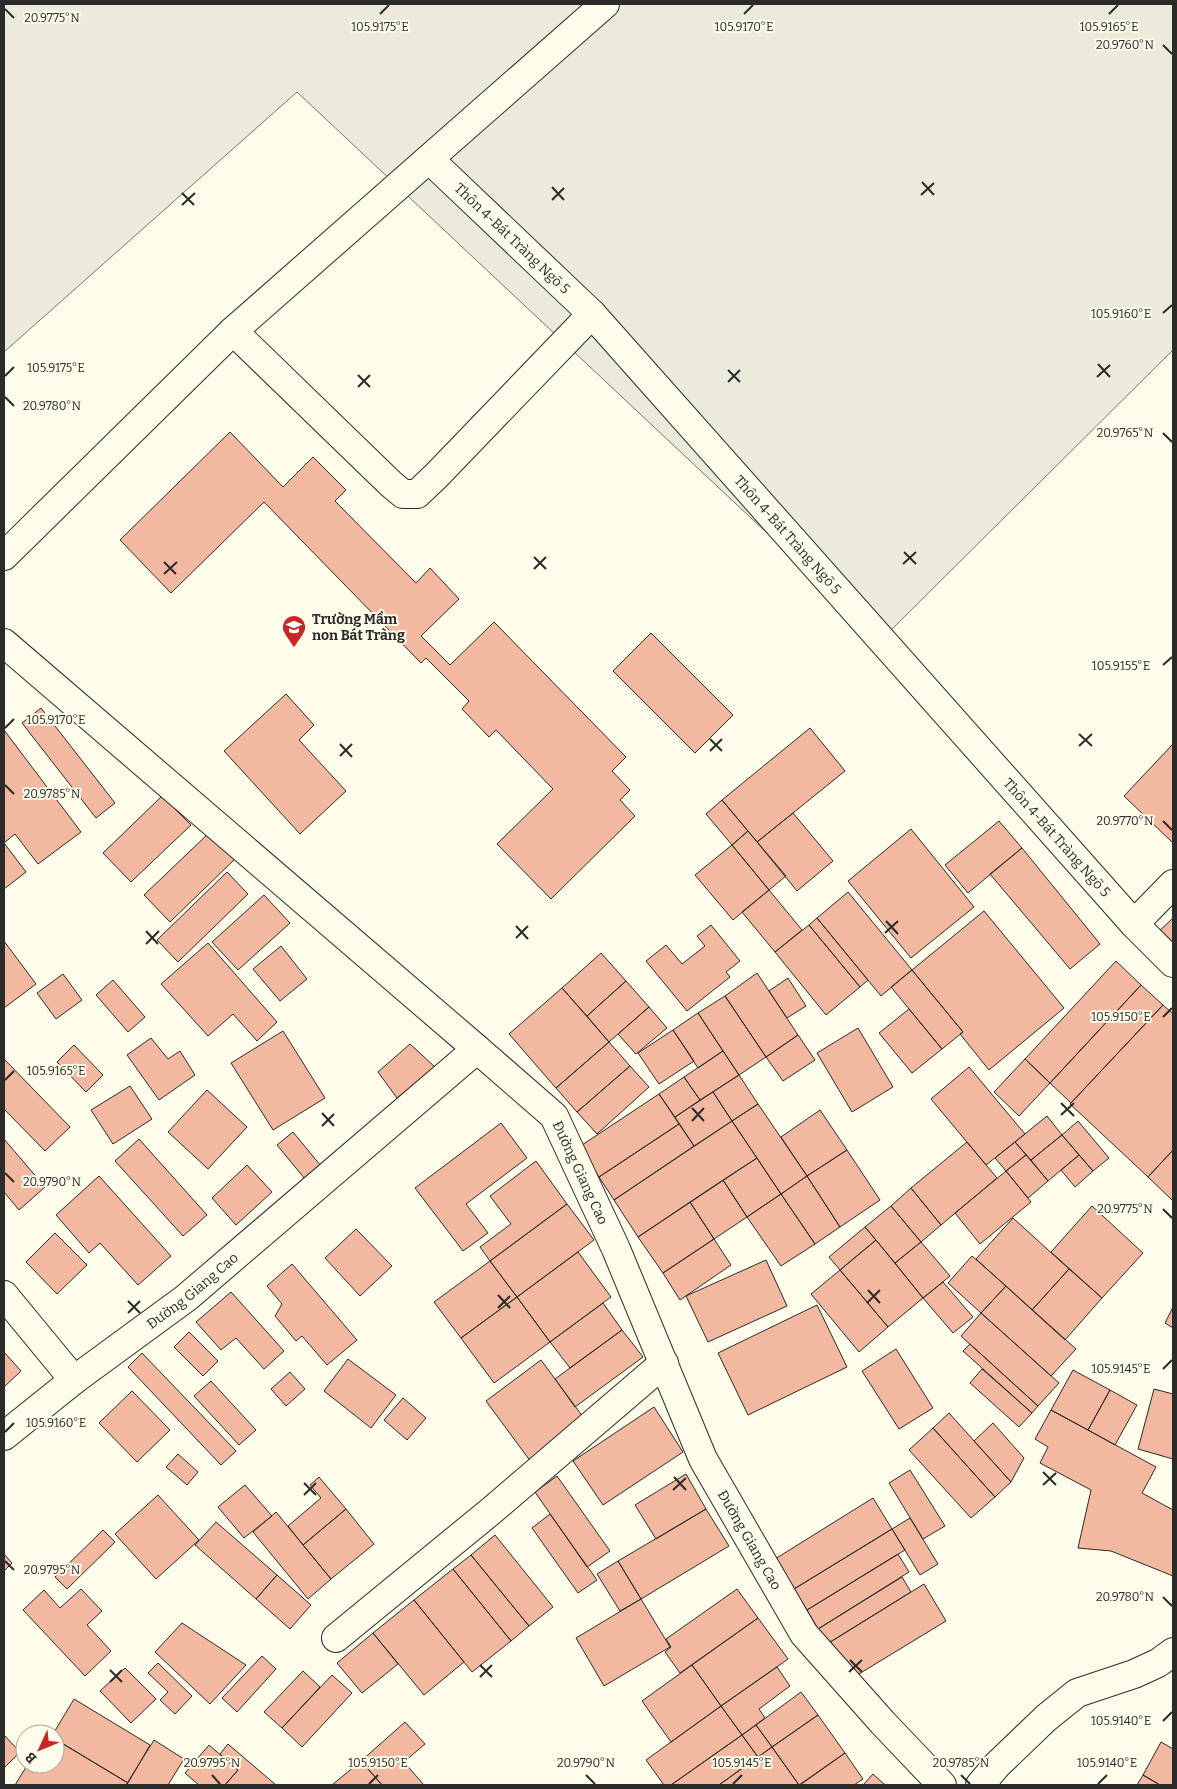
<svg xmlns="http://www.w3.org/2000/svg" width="1177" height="1789" font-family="Bitter,serif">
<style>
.green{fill:#ecebdb;stroke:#74746e}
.building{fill:#f2b8a0;stroke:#2b2b2b}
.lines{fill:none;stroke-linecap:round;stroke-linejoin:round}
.street-casing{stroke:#2b2b2b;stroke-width:30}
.secondary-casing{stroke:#2b2b2b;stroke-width:30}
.street{stroke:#fdfbea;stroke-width:28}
.secondary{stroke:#fdfbea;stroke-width:28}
.ticks{fill:none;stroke:#2b2b2b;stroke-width:2}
.labels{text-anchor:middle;stroke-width:4;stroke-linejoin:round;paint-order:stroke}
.street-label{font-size:14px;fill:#2b2b2b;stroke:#fdfbea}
.poi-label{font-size:14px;font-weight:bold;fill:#2b2b2b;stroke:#fdfbea;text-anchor:start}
.ticks-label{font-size:12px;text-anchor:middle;fill:#2b2b2b;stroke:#fdfbea;stroke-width:4;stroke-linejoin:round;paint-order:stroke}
</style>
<rect width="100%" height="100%" fill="#fdfbea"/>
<path class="green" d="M4,4H1173V350L881,640L297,92L4,352Z"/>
<path class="building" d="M230,432L283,487L313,457L346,490L335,501L416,583L430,568L459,599L421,636L450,665L494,622L626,757L612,771L630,790L620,800L635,816L551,899L497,844L553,789L496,730L489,737L462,709L469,701L426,658L421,663L264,502L171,593L120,540Z
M651,633L733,715L695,753L613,671Z
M286,694L314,725L299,740L346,791L300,834L224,751Z
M41,708L115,803L96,818L22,723Z
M810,728L845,771L757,842L722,800Z
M4,730L81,832L38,864L15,834L4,843L26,872L4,889Z
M1173,744V843L1124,796Z
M162,796L191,825L131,882L103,853Z
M722,800L748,831L732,845L706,814Z
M793,813L833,861L797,891L757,842Z
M999,821L1022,848L968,893L945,865Z
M911,829L974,907L911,958L848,881Z
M211,831L236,858L170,922L144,895Z
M748,831L786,876L769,890L732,845Z
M732,845L769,890L733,920L695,875Z
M1022,848L1100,944L1070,969L990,874Z
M227,872L248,894L178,962L157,940Z
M769,890L802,930L775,952L742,912Z
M848,892L912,970L881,996L817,918Z
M264,895L290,923L238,970L212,942Z
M984,911L1064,1008L989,1070L960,1034L963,1032L912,970Z
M817,918L868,980L860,987L809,925Z
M1173,918V952L1156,934Z
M711,925L740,961L726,972L730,977L687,1011L646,961L666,945L682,964L705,946L697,936Z
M809,925L860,987L826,1015L775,952Z
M4,941L36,984L4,1008Z
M208,943L277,1022L257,1041L233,1014L208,1036L161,984Z
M281,946L307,979L280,1001L253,969Z
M601,953L626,981L587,1016L562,988Z
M1116,961L1141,985L1050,1083L1025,1059Z
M912,970L963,1032L942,1049L891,987Z
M757,973L798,1035L766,1057L725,996Z
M63,974L82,1000L56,1019L37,993Z
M788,978L806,1006L787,1018L769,991Z
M113,980L145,1017L128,1032L96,995Z
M626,981L649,1007L609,1042L587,1016Z
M1141,985L1163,1005L1071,1103L1050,1083Z
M562,988L609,1042L556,1088L509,1034Z
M725,996L766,1057L739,1075L698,1013Z
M1163,1005L1173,1014V1150L1148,1177L1070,1104Z
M649,1007L667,1028L636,1054L618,1034Z
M909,1009L942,1049L912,1073L879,1033Z
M698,1013L723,1051L698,1068L673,1030Z
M858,1028L893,1087L852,1112L817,1053Z
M673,1030L694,1061L659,1084L638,1053Z
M283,1031L325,1098L273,1130L231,1063Z
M798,1035L815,1060L783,1081L766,1057Z
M151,1038L168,1059L180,1051L195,1075L159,1100L127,1055Z
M609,1042L630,1066L577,1112L556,1088Z
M410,1044L435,1067L397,1098L378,1072Z
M74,1045L103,1075L86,1092L57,1062Z
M723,1051L739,1075L700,1100L684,1077Z
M4,1059L70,1127L45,1151L4,1109Z
M1025,1059L1050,1083L1019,1116L994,1092Z
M630,1066L649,1087L597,1134L577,1112Z
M969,1067L1025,1134L986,1165L931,1099Z
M739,1075L758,1104L732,1121L713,1092Z
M684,1077L700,1100L675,1117L659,1094Z
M130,1086L152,1119L113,1144L91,1110Z
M207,1090L247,1127L208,1169L168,1132Z
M713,1092L732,1121L694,1146L675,1117Z
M659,1094L679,1124L599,1177L579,1147Z
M758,1104L807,1176L781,1194L732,1121Z
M820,1110L847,1150L807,1176L781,1137Z
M1047,1116L1062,1135L1031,1160L1015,1142Z
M732,1121L757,1158L638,1237L614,1200Z
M1078,1121L1109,1158L1093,1171L1062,1135Z
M501,1123L527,1158L466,1204L488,1233L463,1251L415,1188Z
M679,1124L694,1146L614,1200L599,1177Z
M293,1132L321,1166L305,1179L277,1145Z
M1062,1135L1079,1155L1048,1181L1031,1160Z
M4,1139L45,1187L19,1210L4,1192Z
M139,1139L207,1215L183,1236L115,1161Z
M967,1142L997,1178L941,1225L911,1188Z
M1015,1142L1026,1155L1006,1171L995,1158Z
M847,1150L880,1200L840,1227L807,1176Z
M1173,1150V1201L1148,1177Z
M1026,1155L1048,1181L1028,1198L1006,1171Z
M1079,1155L1093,1171L1075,1187L1061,1170Z
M757,1158L781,1194L747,1217L723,1180Z
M536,1161L567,1204L490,1261L480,1247L511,1224L490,1196Z
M247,1165L272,1192L236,1225L212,1198Z
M1006,1171L1031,1202L980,1244L955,1213Z
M99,1176L171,1256L138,1285L100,1243L89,1253L56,1215Z
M807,1176L840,1227L815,1244L781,1194Z
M723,1180L747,1217L714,1239L690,1202Z
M911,1188L941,1225L921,1242L891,1206Z
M781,1194L815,1244L781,1266L747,1217Z
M690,1202L714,1239L663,1273L638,1237Z
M567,1204L594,1240L517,1297L490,1261Z
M891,1206L921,1242L895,1263L865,1227Z
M1092,1206L1143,1253L1102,1298L1051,1252Z
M1013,1218L1069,1269L1032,1310L976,1259Z
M865,1227L876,1240L840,1270L829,1257Z
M356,1229L392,1266L360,1296L325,1258Z
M55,1233L87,1265L57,1294L26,1262Z
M714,1239L731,1265L680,1300L663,1273Z
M876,1240L923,1298L888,1327L840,1270Z
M921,1242L950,1276L923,1298L895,1263Z
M578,1252L611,1297L550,1342L517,1297Z
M972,1256L1006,1286L981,1313L948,1283Z
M766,1260L787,1306L708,1342L686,1296Z
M490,1261L517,1297L461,1338L434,1302Z
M292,1264L357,1340L327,1365L302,1336L296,1341L275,1316L282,1304L267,1286Z
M1069,1269L1102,1298L1065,1340L1032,1310Z
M840,1270L888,1327L859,1352L811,1294Z
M943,1282L973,1317L953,1333L923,1298Z
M1006,1286L1076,1349L1051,1376L981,1313Z
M231,1292L284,1351L264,1369L236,1338L221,1350L196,1322Z
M517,1297L550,1342L494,1383L461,1338Z
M603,1303L622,1330L570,1368L550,1342Z
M817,1305L847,1367L748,1415L718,1353Z
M1173,1307V1328L1165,1323Z
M981,1313L1059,1383L1038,1406L961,1336Z
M622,1330L643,1357L575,1407L555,1379Z
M189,1332L218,1361L203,1376L174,1347Z
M970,1344L1038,1406L1032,1413L963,1351Z
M896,1349L933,1408L899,1429L862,1371Z
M4,1352L21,1371L4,1387Z
M142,1353L236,1451L221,1465L128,1367Z
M348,1359L396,1395L371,1428L324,1391Z
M541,1360L586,1421L531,1462L486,1401Z
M982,1369L1032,1413L1019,1427L970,1383Z
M1073,1370L1110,1390L1088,1430L1051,1410Z
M290,1372L305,1389L286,1406L271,1389Z
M211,1381L256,1430L239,1445L194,1396Z
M1154,1389L1173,1394V1459L1138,1449Z
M1110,1390L1137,1405L1115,1445L1088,1430Z
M132,1391L170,1430L137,1462L99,1423Z
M403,1398L426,1418L407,1440L384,1420Z
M654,1407L683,1452L603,1505L573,1461Z
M1051,1410L1156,1467L1142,1493L1173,1510V1576L1111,1551L1078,1548L1091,1490L1040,1463L1048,1447L1035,1439Z
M949,1413L1011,1482L995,1497L933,1428Z
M993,1423L1024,1458L1011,1482L974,1441Z
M933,1428L995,1497L971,1518L909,1450Z
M178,1454L198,1472L187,1485L166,1467Z
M910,1470L945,1526L923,1539L889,1483Z
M686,1474L706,1509L656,1539L635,1505Z
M557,1476L610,1551L587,1567L535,1492Z
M319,1477L346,1509L303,1545L288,1526L321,1498L310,1485Z
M245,1485L272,1516L244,1538L218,1507Z
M158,1495L199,1540L156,1579L115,1534Z
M873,1498L892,1529L794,1589L775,1559Z
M346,1509L374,1544L331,1579L303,1545Z
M706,1509L729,1546L641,1599L618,1561Z
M276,1512L331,1579L308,1599L253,1532Z
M550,1514L597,1580L578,1593L532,1528Z
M910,1518L938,1564L920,1575L892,1529Z
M216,1522L277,1575L256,1599L195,1545Z
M892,1529L905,1550L807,1610L794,1589Z
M103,1530L115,1542L67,1589L55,1577Z
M495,1535L553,1607L529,1626L471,1555Z
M4,1554L12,1563L4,1571Z
M898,1554L909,1572L818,1629L807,1610Z
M471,1555L529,1626L511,1641L453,1569Z
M618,1561L641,1599L620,1611L597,1574Z
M453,1569L511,1641L472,1672L414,1600Z
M277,1575L311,1605L290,1629L256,1599Z
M902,1577L911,1592L827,1644L818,1629Z
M924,1584L946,1621L849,1680L827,1644Z
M81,1589L102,1611L87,1625L111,1651L85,1676L23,1610L44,1590L60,1608Z
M737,1589L758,1618L680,1673L665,1652L671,1647L666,1639Z
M641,1599L670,1647L604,1686L576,1638Z
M414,1600L464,1662L424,1695L373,1633Z
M758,1618L788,1659L721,1706L692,1665Z
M182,1623L246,1665L210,1704L155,1652Z
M373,1633L398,1664L362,1693L337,1663Z
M262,1656L276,1669L237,1712L222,1698Z
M158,1663L192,1696L175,1714L160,1700L168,1692L148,1673Z
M692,1665L721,1706L671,1742L642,1701Z
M777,1667L790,1686L759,1709L765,1718L742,1735L721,1706Z
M125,1668L156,1699L131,1723L100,1691Z
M303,1671L320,1687L282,1728L264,1712Z
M332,1675L352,1693L302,1747L282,1728Z
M801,1692L818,1715L772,1747L756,1725Z
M74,1699L150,1745L128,1783L55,1739V1734H53Z
M721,1706L742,1735L671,1785H664L646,1760Z
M818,1715L845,1753L799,1785L772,1747Z
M405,1722L425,1744L404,1762L424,1785H382L361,1761Z
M756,1725L772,1747L758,1757L742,1735Z
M4,1735L20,1752L4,1768Z
M742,1735L758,1757L719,1785H671Z
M55,1739L128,1783L126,1785H15L28,1764H55Z
M154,1740L184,1759L168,1785H126Z
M1161,1742L1173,1749V1785H1160L1143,1775Z
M228,1744L276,1785H225L238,1770L220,1754Z
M209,1745L238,1770L225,1785H199L185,1773Z
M772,1747L799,1785H719L758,1757Z
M845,1753L863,1779L854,1785H800Z
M361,1761L382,1785H332Z
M873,1774L885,1785H863Z
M1143,1775L1160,1785H1137Z"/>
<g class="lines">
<g class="street-casing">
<g id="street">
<path id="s1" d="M429,159L592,314L1134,924L1173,963"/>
<path d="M233,331L391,484L403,494H417L436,476L592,314"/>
<path d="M4,556L233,331L605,4"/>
<path d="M4,643L477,1049"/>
<path d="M1134,924L1173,884"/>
<path d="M4,1295L74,1380"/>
<path d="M336,1638L491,1511L664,1363"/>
<path d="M980,1785L997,1765L1046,1718L1077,1693L1134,1674L1158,1663L1173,1652"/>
</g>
</g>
<g class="secondary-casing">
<g id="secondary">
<path id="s2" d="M4,1436L74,1380L186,1298L477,1049L554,1116L616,1249L703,1459L804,1634L883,1723L942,1785"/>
</g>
</g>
<use href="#street" class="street"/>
<use href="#secondary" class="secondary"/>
</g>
<path class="ticks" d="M5,9L14,18M380,14L389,5M744,14L753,5M1109,14L1118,5M1163,45L1172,54M922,182L934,195M552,187L564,200M182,193L194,205M921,195L934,183M552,200L564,188M182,205L195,193M1163,313L1172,305M1098,364L1110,377M728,370L740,382M358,375L370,387M5,376L14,367M1097,377L1110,365M728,382L740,370M358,387L370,375M5,397L14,406M1163,433L1172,442M904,552L916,564M534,557L546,569M164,562L176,574M903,564L916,552M534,569L546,557M164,574L177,562M1163,665L1172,657M5,728L14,719M1079,734L1092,746M710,739L722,751M340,744L352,757M1079,746L1092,734M710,751L722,739M340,756L352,744M5,785L14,794M1163,821L1172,830M886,921L898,934M516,926L528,939M146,931L158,944M885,933L898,921M516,938L528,926M146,944L159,931M1163,1017L1172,1008M5,1080L14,1071M1061,1103L1074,1116M692,1108L704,1121M322,1113L334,1126M1061,1115L1074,1103M692,1121L704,1108M322,1126L334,1114M5,1173L14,1182M1163,1209L1172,1218M868,1290L880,1303M498,1295L510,1308M128,1301L140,1313M867,1303L880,1290M498,1308L510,1296M128,1313L140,1301M1163,1369L1172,1360M5,1432L14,1423M1043,1472L1056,1485M674,1477L686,1490M304,1483L316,1495M1043,1485L1056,1473M673,1490L686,1478M304,1495L316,1483M5,1561L14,1570M1163,1597L1172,1606M850,1660L862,1672M480,1665L492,1677M110,1670L122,1682M849,1672L862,1660M480,1677L492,1665M110,1682L122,1670M1163,1721L1172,1712M212,1775L220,1784M586,1775L595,1784M961,1775L970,1784M369,1784L378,1775M733,1784L742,1775M1098,1784L1107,1775"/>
<defs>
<g id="school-pin" transform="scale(1.25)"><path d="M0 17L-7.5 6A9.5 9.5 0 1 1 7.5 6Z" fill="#c62828" stroke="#fdfbea"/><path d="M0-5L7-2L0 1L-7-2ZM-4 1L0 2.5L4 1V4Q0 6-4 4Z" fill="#fff"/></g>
</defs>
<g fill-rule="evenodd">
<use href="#school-pin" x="294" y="627"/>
</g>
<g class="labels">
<g class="street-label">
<text dy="5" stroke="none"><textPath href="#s1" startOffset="115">Thôn 4-Bát Tràng Ngõ 5</textPath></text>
<text dy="5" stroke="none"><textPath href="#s1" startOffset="520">Thôn 4-Bát Tràng Ngõ 5</textPath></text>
<text dy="5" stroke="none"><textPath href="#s1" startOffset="925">Thôn 4-Bát Tràng Ngõ 5</textPath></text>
<text dy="5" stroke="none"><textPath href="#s2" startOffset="776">Đường Giang Cao</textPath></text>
<text dy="5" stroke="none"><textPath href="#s2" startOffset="238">Đường Giang Cao</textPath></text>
<text dy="5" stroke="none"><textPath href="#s2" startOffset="1181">Đường Giang Cao</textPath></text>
</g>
<g class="poi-label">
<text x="312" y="624">Trường Mầm<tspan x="312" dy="16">non Bát Tràng</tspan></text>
</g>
</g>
<g class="ticks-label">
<text x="52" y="22">20.9775°N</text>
<text x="380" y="31">105.9175°E</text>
<text x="744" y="31">105.9170°E</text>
<text x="1109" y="31">105.9165°E</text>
<text x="1125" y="49">20.9760°N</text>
<text x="1121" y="318">105.9160°E</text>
<text x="56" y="372">105.9175°E</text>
<text x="52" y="410">20.9780°N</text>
<text x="1125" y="437">20.9765°N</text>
<text x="1121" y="670">105.9155°E</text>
<text x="56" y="724">105.9170°E</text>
<text x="52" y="798">20.9785°N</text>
<text x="1125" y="825">20.9770°N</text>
<text x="1121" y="1021">105.9150°E</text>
<text x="56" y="1075">105.9165°E</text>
<text x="52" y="1186">20.9790°N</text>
<text x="1125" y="1213">20.9775°N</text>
<text x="1121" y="1373">105.9145°E</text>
<text x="56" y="1427">105.9160°E</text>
<text x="52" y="1574">20.9795°N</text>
<text x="1125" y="1601">20.9780°N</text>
<text x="1121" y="1725">105.9140°E</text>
<text x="212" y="1767">20.9795°N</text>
<text x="586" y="1767">20.9790°N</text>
<text x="961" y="1767">20.9785°N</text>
<text x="378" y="1767">105.9150°E</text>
<text x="742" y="1767">105.9145°E</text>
<text x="1107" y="1767">105.9140°E</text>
</g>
<rect width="1177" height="1789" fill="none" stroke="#2b2b2b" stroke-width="10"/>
<g transform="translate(40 1749) rotate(226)"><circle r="24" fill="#fdfbea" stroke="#a9a89e"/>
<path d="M0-4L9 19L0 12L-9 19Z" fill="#c62828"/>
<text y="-8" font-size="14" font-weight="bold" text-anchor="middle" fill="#2b2b2b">B</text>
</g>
</svg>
